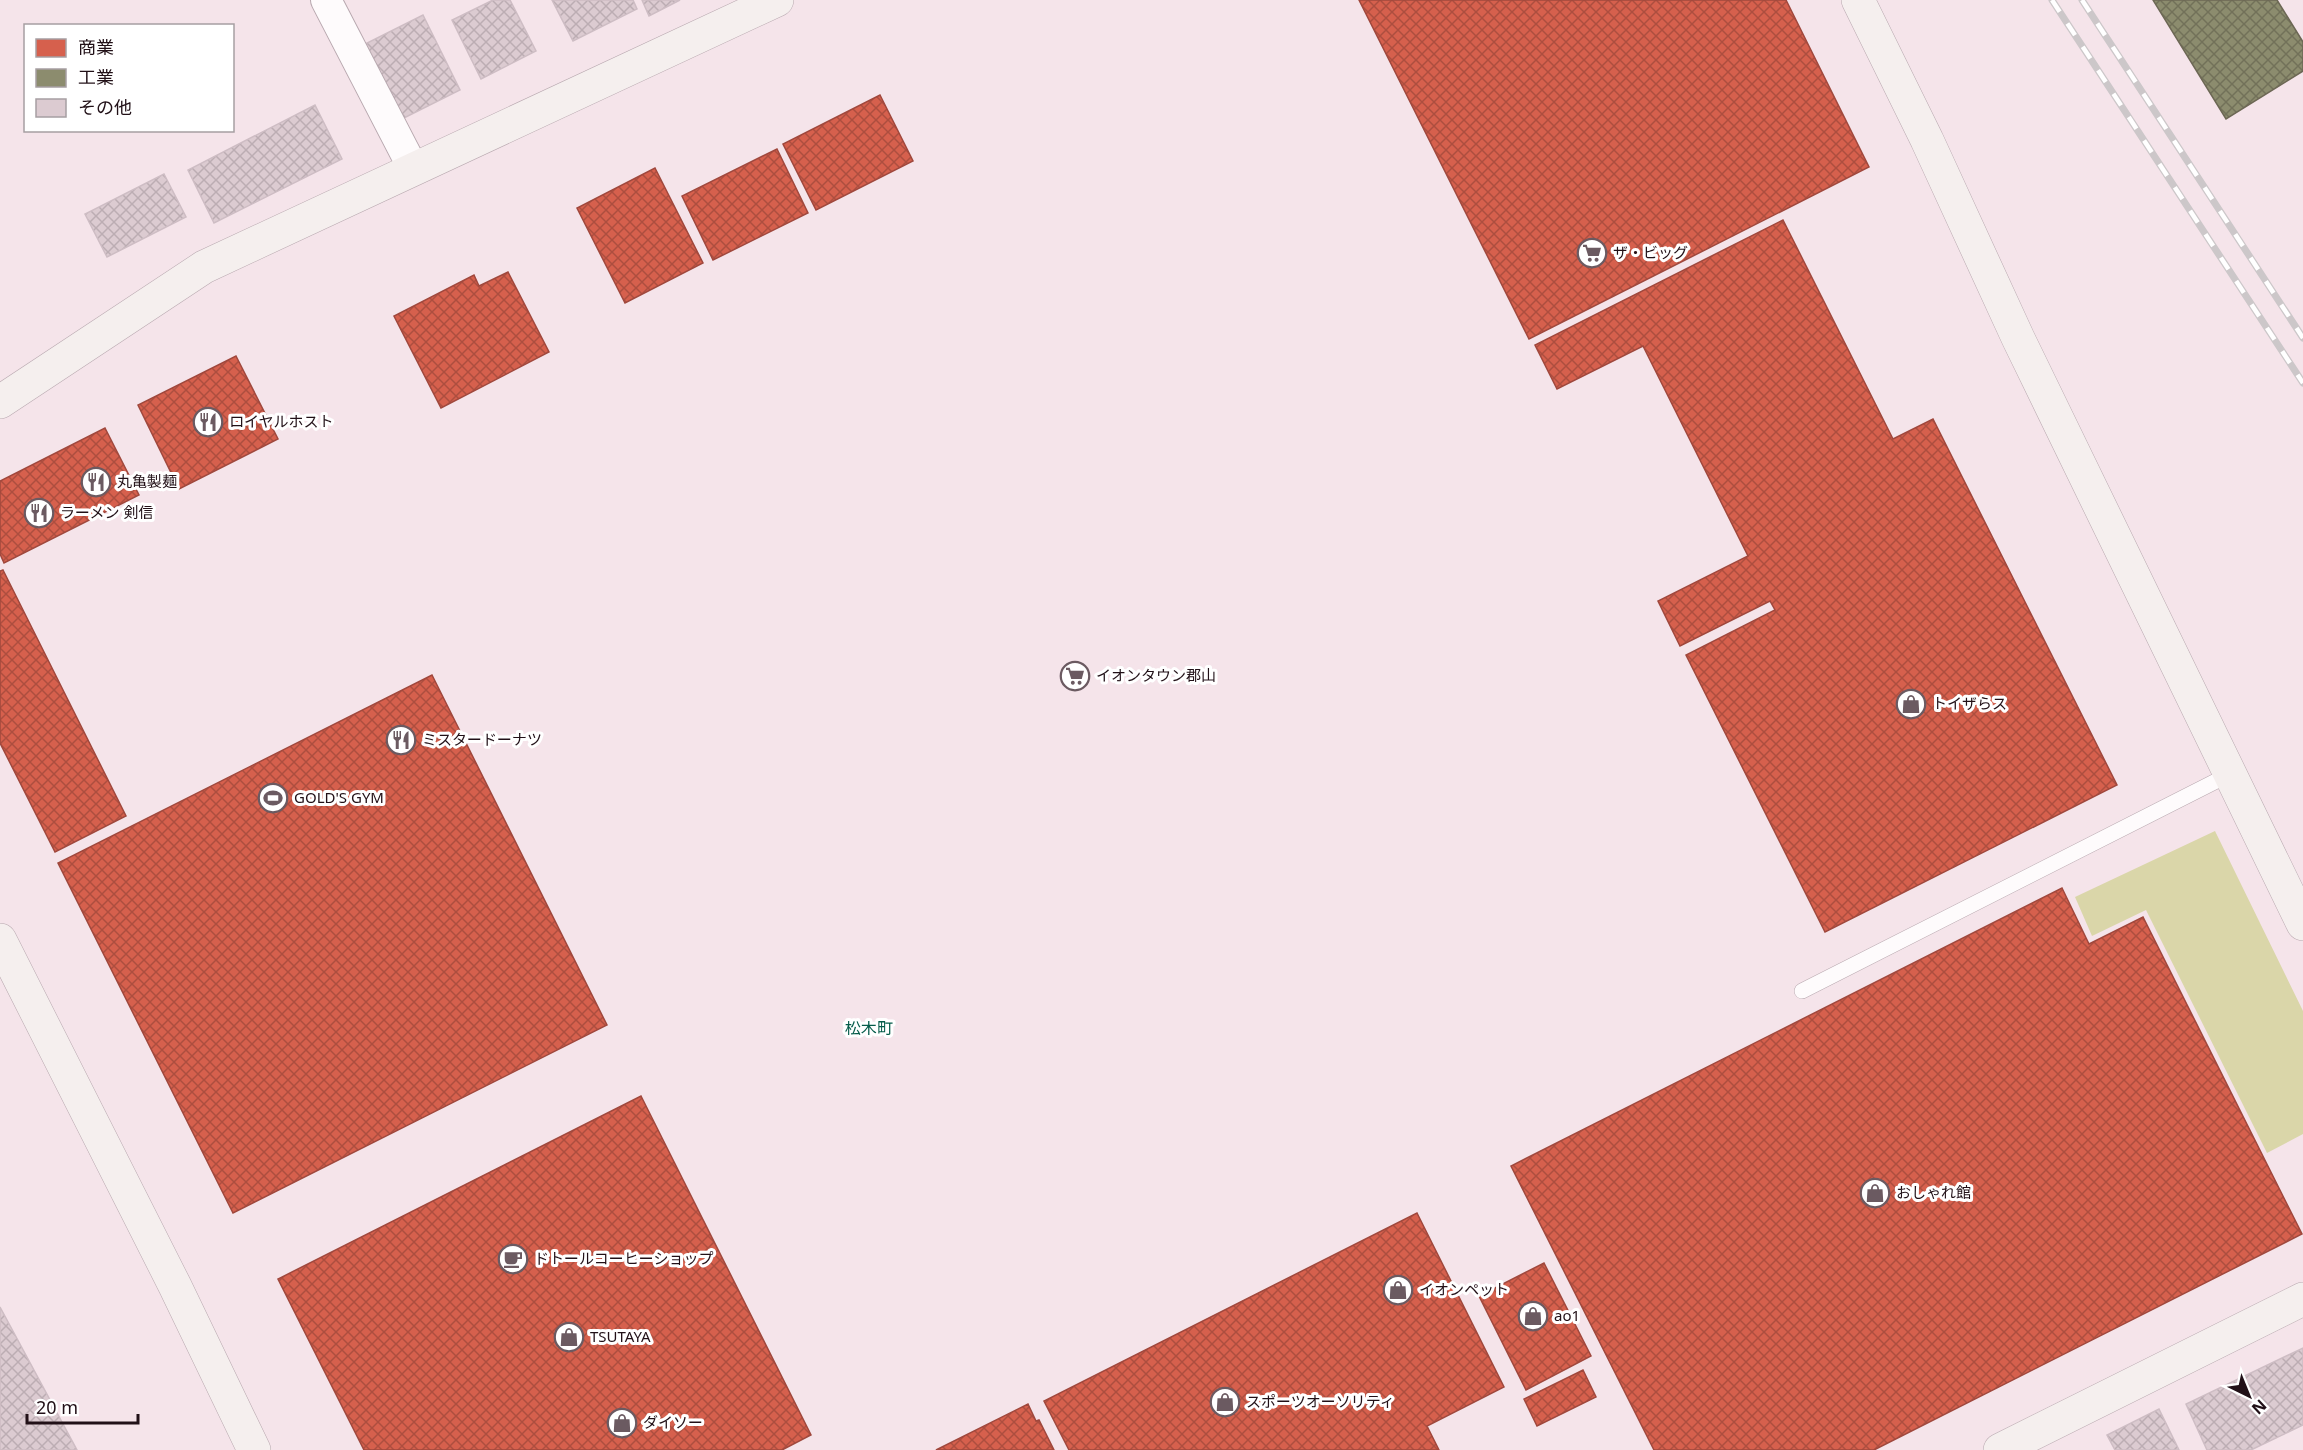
<svg xmlns="http://www.w3.org/2000/svg" width="2303" height="1450" font-family="'Noto Sans','Noto Sans JP',sans-serif">
<style>
.green{fill:#dad6a9}
.shops{fill:url(#shops-cross-hatch);stroke:#a0483d;stroke-width:1.5}
.industry{fill:url(#industry-cross-hatch);stroke:#6c6754;stroke-width:1.5}
.building{fill:url(#building-cross-hatch);stroke:#cebdc4;stroke-width:1.5}
.lines{fill:none;stroke-linecap:round;stroke-linejoin:round}
.lane-casing{stroke:#b8a8af;stroke-width:16}
.street-casing{stroke:#b8a8af;stroke-width:32}
.secondary-casing{stroke:#b8a8af;stroke-width:34}
.lane{stroke:#fefbfc;stroke-width:15}
.street{stroke:#fefbfc;stroke-width:30}
.secondary{stroke:#f5efee;stroke-width:33}
.rail-casing{stroke:#ccc7c9;stroke-width:7}
.rail{stroke:#fff;stroke-width:4.5;stroke-dasharray:14;stroke-linecap:butt}
.labels{text-anchor:middle;stroke-width:6;stroke-linejoin:round;paint-order:stroke}
.poi-label{font-size:15px;fill:#211017;stroke:#fff;text-anchor:start}
.neighbourhood-label{font-size:16px;fill:#045b49;stroke:#fff}
</style>
<defs>
<pattern id="shops-cross-hatch" width="8" height="8" patternUnits="userSpaceOnUse" patternTransform="scale(1.5)"><rect width="8" height="8" fill="#d6604d"/><path d="M0 0l8 8M0 8l8-8" fill="none" stroke="#ad4e3f"/></pattern>
<pattern id="industry-cross-hatch" width="8" height="8" patternUnits="userSpaceOnUse" patternTransform="scale(1.5)"><rect width="8" height="8" fill="#8c8c6e"/><path d="M0 0l8 8M0 8l8-8" fill="none" stroke="#727159"/></pattern>
<pattern id="building-cross-hatch" width="8" height="8" patternUnits="userSpaceOnUse" patternTransform="scale(1.5)"><rect width="8" height="8" fill="#dccbd1"/><path d="M0 0l8 8M0 8l8-8" fill="none" stroke="#bcadb3"/></pattern>
</defs>
<rect width="100%" height="100%" fill="#f5e4ea"/>
<path class="green" d="M2215,831L2303,1011V1134L2267,1153L2146,910L2092,936L2075,897Z"/>
<path class="shops" d="M1359,0H1786L1869,167L1529,339Z
M880,95L913,161L816,210L783,144Z
M777,149L808,213L713,260L682,196Z
M655,168L703,263L625,303L577,208Z
M1783,220L1893,439L1933,419L2117,785L1825,932L1686,655L1775,610L1770,601L1680,646L1658,601L1748,556L1643,346L1557,389L1535,345Z
M508,272L549,352L441,408L394,316L474,275L479,286Z
M236,356L278,439L179,489L138,405Z
M105,428L139,495L4,563L0,554V481Z
M3,570L126,816L55,852L0,743V571Z
M432,675L607,1025L233,1213L58,863Z
M2062,888L2089,944L2143,917L2302,1234L1874,1450H1654L1511,1166Z
M641,1096L811,1435L782,1450H364L278,1279Z
M1417,1213L1504,1387L1427,1426L1439,1450H1069L1044,1401Z
M1544,1263L1591,1356L1526,1390L1479,1296Z
M1583,1370L1596,1397L1537,1426L1524,1399Z
M1028,1404L1036,1421L1039,1420L1054,1450H936Z"/>
<path class="industry" d="M2153,0H2277L2303,42V71L2226,119Z"/>
<path class="building" d="M493,0H510L536,51L481,79L452,20Z
M552,0H633L637,9L573,41Z
M642,0H680L649,16Z
M423,15L460,90L402,119L365,44Z
M315,105L342,159L214,223L188,170Z
M164,174L186,217L107,257L85,214Z
M0,1307L77,1450H0Z
M2303,1348V1425L2251,1450H2207L2186,1404Z
M2159,1409L2179,1450H2115L2107,1435Z"/>
<g class="lines">
<g class="lane-casing">
<path id="lane" d="M1802,991L2230,774"/>
</g>
<g class="street-casing">
<path id="street" d="M326,0L413,168"/>
</g>
<g class="secondary-casing">
<path id="secondary" d="M1858,0L1927,140L2018,338L2303,924
M0,402L204,267L777,0
M0,940L175,1286L254,1450
M2000,1450L2303,1299"/>
</g>
<use href="#lane" class="lane"/>
<use href="#street" class="street"/>
<use href="#secondary" class="secondary"/>
<g class="rail-casing">
<path id="rail" d="M2052,0L2303,383
M2082,0L2303,338"/>
</g>
<use href="#rail" class="rail"/>
</g>
<defs>
<g id="supermarket-ring" transform="scale(1.5)"><circle r="9.5" fill="#fff" stroke="#6b5a61" stroke-width="1.5"/><path d="M-6-5.5h2.5l.6 2H6L4.5 2H-2.5L-4.4-4H-6ZM-1.5 3.2a1.3 1.3 0 1 0 .1 0ZM3 3.2a1.3 1.3 0 1 0 .1 0Z" fill="#6b5a61"/></g>
<g id="restaurant-ring" transform="scale(1.5)"><circle r="9.5" fill="#fff" stroke="#6b5a61" stroke-width="1.5"/><path d="M-5-6h1v4h1v-4h1v4h1v-4h1v5L-1.5 .5V6h-2V.5L-5-1ZM5-6V6H3V1.5H1.5Q1.5-4 5-6Z" fill="#6b5a61"/></g>
<g id="shop-ring" transform="scale(1.5)"><circle r="9.5" fill="#fff" stroke="#6b5a61" stroke-width="1.5"/><path d="M-5-2.5h2.3a2.7 3.5 0 0 1 5.4 0H5L5.5 6h-11ZM-1.5-2.5h3a1.5 2.3 0 0 0-3 0Z" fill="#6b5a61"/></g>
<g id="stadium-ring" transform="scale(1.5)"><circle r="9.5" fill="#fff" stroke="#6b5a61" stroke-width="1.5"/><path d="M0-5a6.5 5 0 1 0 0 10a6.5 5 0 1 0 0-10ZM-3.5-1.8h7v3.6h-7Z" fill="#6b5a61"/></g>
<g id="cafe-ring" transform="scale(1.5)"><circle r="9.5" fill="#fff" stroke="#6b5a61" stroke-width="1.5"/><path d="M-5.5-4.5H6V0H3Q3 3.5 0 3.5H-2.5Q-5.5 3.5-5.5 0ZM3-3.2v2h1.7v-2ZM-6 4.5H4V6H-6Z" fill="#6b5a61"/></g>
</defs>
<g fill-rule="evenodd">
<use href="#supermarket-ring" x="1592" y="253"/>
<use href="#restaurant-ring" x="208" y="422"/>
<use href="#restaurant-ring" x="96" y="482"/>
<use href="#restaurant-ring" x="39" y="513"/>
<use href="#supermarket-ring" x="1075" y="676"/>
<use href="#shop-ring" x="1911" y="704"/>
<use href="#restaurant-ring" x="401" y="740"/>
<use href="#stadium-ring" x="273" y="798"/>
<use href="#shop-ring" x="1875" y="1193"/>
<use href="#cafe-ring" x="513" y="1259"/>
<use href="#shop-ring" x="1398" y="1290"/>
<use href="#shop-ring" x="1533" y="1316"/>
<use href="#shop-ring" x="569" y="1337"/>
<use href="#shop-ring" x="1225" y="1402"/>
<use href="#shop-ring" x="622" y="1423"/>
</g>
<g class="labels">
<g class="poi-label">
<text x="1613" y="258">ザ・ビッグ</text>
<text x="229" y="427">ロイヤルホスト</text>
<text x="117" y="487">丸亀製麺</text>
<text x="60" y="518">ラーメン 剣信</text>
<text x="1096" y="681">イオンタウン郡山</text>
<text x="1932" y="709">トイザらス</text>
<text x="422" y="745">ミスタードーナツ</text>
<text x="294" y="803">GOLD'S GYM</text>
<text x="1896" y="1198">おしゃれ館</text>
<text x="534" y="1264">ドトールコーヒーショップ</text>
<text x="1419" y="1295">イオンペット</text>
<text x="1554" y="1321">ao1</text>
<text x="590" y="1342">TSUTAYA</text>
<text x="1246" y="1407">スポーツオーソリティ</text>
<text x="643" y="1428">ダイソー</text>
</g>
<g class="neighbourhood-label">
<text x="869" y="1034">松木町</text>
</g>
</g>
<rect x="24" y="24" width="210" height="108" fill="#ffffff" stroke="#a69fa2" stroke-width="1.5"/>
<rect x="36" y="39" width="30" height="18" fill="#d6604d" stroke="#a69fa2" stroke-width="1.5"/>
<text x="78" y="54" font-size="18" fill="#211017">商業</text>
<rect x="36" y="69" width="30" height="18" fill="#8c8c6e" stroke="#a69fa2" stroke-width="1.5"/>
<text x="78" y="84" font-size="18" fill="#211017">工業</text>
<rect x="36" y="99" width="30" height="18" fill="#dccbd1" stroke="#a69fa2" stroke-width="1.5"/>
<text x="78" y="114" font-size="18" fill="#211017">その他</text>
<g transform="translate(2249 1396) rotate(137)" stroke="#ffffff" stroke-width="4.5" paint-order="stroke">
<path d="M0-4.5L10 22L0 15L-10 22Z" fill="#211017"/>
<text y="-9" font-size="16" font-weight="bold" text-anchor="middle" fill="#211017">N</text>
</g>
<path d="M27 1414v9h111v-9" fill="none" stroke="#211017" stroke-width="3"/>
<text x="36" y="1414" font-size="18" fill="#211017" stroke="#ffffff" stroke-width="4.5" paint-order="stroke">20 m</text>
</svg>
